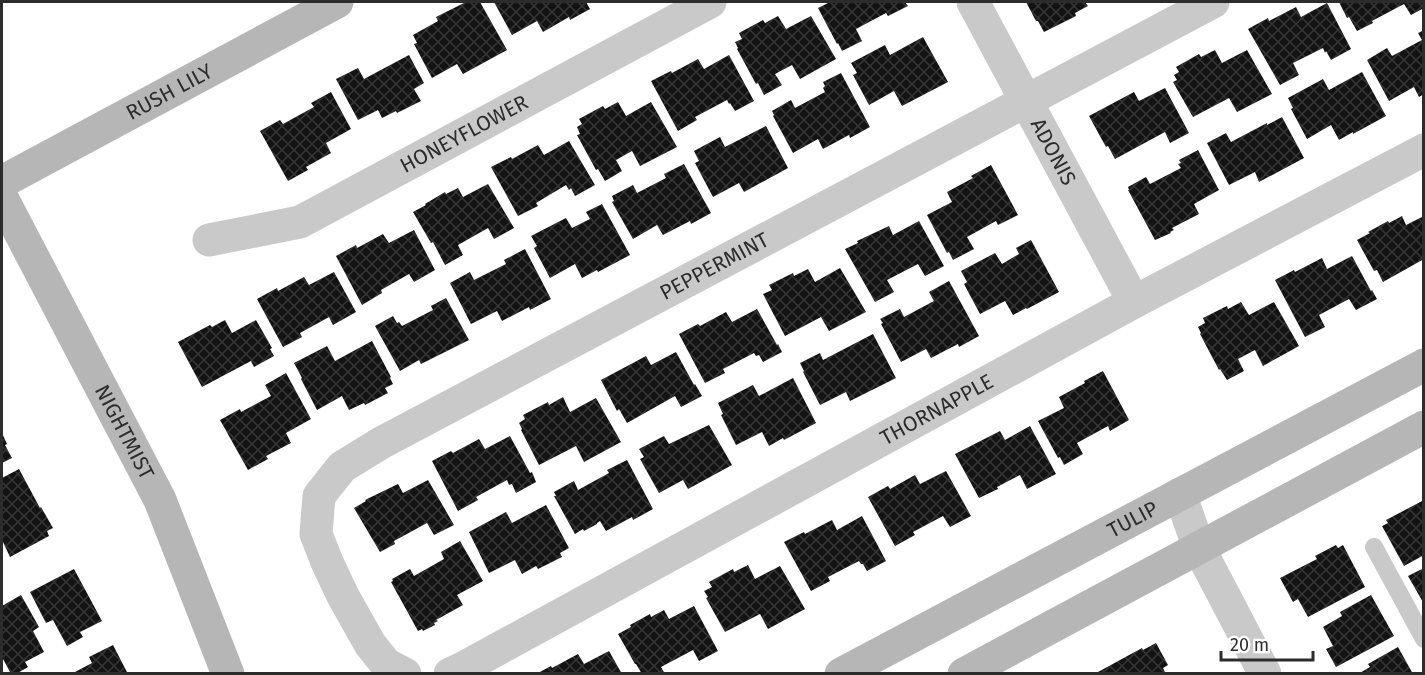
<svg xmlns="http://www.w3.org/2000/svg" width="1425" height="675" font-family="'Fira Sans',sans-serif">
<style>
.building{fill:url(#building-cross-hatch)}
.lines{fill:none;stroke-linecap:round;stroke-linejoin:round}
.lane{stroke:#c9c9c9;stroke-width:18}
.street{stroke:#c9c9c9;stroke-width:33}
.secondary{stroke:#b6b6b6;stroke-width:33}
.labels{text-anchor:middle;stroke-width:6;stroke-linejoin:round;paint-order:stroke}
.street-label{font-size:21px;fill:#2c2c2c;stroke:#fff}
</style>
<defs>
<pattern id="building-cross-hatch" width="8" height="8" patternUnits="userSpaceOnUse" patternTransform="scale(1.5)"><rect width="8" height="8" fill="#131313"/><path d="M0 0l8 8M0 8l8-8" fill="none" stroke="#363636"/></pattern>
</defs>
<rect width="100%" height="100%" fill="#fff"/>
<path class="building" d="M466,2H480L507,50L463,74L457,64L432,78L414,44L417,43L413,35L438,21L436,17Z
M494,2H586L590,9L570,20L569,17L543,32L537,21L512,35Z
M830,2H905L908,6L888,16L886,13L856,29L862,41L842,51L838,43L837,44L818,8Z
M1026,2H1085L1088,6L1075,13L1076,16L1044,32L1038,21H1036Z
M1339,2H1424V8L1411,15L1404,4L1372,21L1373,23L1357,31L1349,17L1347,18Z
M1327,3L1351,49L1331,60L1326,51L1325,53L1323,48L1293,63L1299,75L1280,85L1248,29L1268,18L1269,21L1296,7L1301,17Z
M778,16L786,29L811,16L836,59L800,79L792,65L775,74L782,85L764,95L758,83L756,84L737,49L738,48L735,42L742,39L739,33L763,20L765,23Z
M1424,30V94L1419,97L1414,87L1389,101L1367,60L1387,48L1392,56L1422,40L1418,33Z
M923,37L948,82L902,106L894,91L869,105L853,75L857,73L851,63L885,45L890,55Z
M1215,50L1222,63L1247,50L1272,94L1237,112L1229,98L1193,117L1173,82L1177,80L1174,75L1179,72L1176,67L1199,54L1201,57Z
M409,55L424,83L414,89L421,101L397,113L396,111L382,118L378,110L358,120L336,79L358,68L364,79Z
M729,55L754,101L735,111L730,103L729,104L727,100L695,117L697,120L678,131L651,81L671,71L672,73L698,59L704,69Z
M1362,72L1386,116L1353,134V132L1339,140L1331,125L1307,139L1291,109L1293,108L1288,98L1323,79L1329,90Z
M841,73L870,127L850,138L849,135L823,149L818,139L793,153L773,116L774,115L772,111L791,100L795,108L825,92L823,88L825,86L823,82Z
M1165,88L1189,133L1170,143L1165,132L1115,159L1108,146L1106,147L1089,116L1134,92L1139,101Z
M331,92L351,129L326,143L331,153L306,167L308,170L288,181L260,131L280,120L283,124L314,107L311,103Z
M618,102L626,116L651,102L677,147L640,166L632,151L616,160L622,171L605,181L598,169L596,170L577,135L580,134L577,127L582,124L579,119L603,106L605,109Z
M1282,117L1304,158L1259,182L1255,172L1229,185L1207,143L1226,133L1231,142L1267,123V125Z
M766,126L788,168L744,192L739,183L713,197L695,163L699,161L694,151L720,137L725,147Z
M569,141L595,185L575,196L571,188L569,190L566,185L536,203L538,206L518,216L491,167L511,157L512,159L538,145L544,155Z
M1198,150L1219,190L1194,204L1199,214L1172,228L1174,230L1170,232L1171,233L1155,240L1128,190H1129L1128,187L1146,177L1150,184L1181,168L1178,164L1181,163L1179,160Z
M684,164L711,213L691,224L690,221L663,235L657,225L633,239L612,202L614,201L612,196L633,185L637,193L666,178L664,174Z
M991,165L1018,215L998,225L996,221L967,237L974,249L953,260L949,252L947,253L927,215L952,202L947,192L973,178L971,176Z
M488,184L514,228L494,239L488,228L458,245L463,255L445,265L433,242L431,243L413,212L426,205L425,204L445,192L446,194L458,188L463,197Z
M602,204L630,255L598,272L597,270L582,278L575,264L550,278L534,248L537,246L531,236L566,218L572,228L590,219L586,212Z
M1402,216L1406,225L1424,216V259L1383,282L1377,270L1374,271L1357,240L1370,233L1368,232L1388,221L1389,223Z
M919,221L944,266L925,276L918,264L887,280L894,292L875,302L845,249L858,243L857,241L889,226L893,235Z
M414,230L435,270L414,282L409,274L381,290L382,293L362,305L336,256L356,245L357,248L383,234L389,243Z
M1031,240L1059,292L1027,309L1026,308L1013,315L1005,301L980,314L964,284L967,282L961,271L995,253L1002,264L1019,254L1016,248Z
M525,249L551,299L530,310L529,307L502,321L497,311L471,324L450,283L470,272L474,280L506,264L504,260Z
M1352,256L1371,291L1372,290L1377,299L1356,310L1349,299L1319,315L1325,327L1305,337L1275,280L1294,270L1295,272L1322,258L1327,269Z
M840,268L866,312L829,331L821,317L785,336L763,294L772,290L769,285L793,273L794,276L808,269L815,282Z
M334,272L356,312L333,325L329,317L300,333L302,337L283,347L257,299L277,288L278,291L304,277L309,285Z
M949,281L979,336L959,347L958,344L931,358L926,349L901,362L881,324L883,323L880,319L900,309L904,317L934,301L929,292Z
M446,298L469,340L421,364L419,360L400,371L375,326L393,316L397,323L399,322L402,326L433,310L431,306Z
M1241,302L1249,315L1274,302L1299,346L1263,366L1255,350L1238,359L1244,371L1227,380L1220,369L1219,370L1200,334L1201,333L1198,327L1205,323L1203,318L1227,306L1228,309Z
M757,309L777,345L778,344L782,352L763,362L759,355L756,356L754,353L723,369L725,373L705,383L679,334L698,324L700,326L726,312L732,322Z
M225,320L232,333L256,320L272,348L270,349L274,356L254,367L251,361L202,387L178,342L210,325L212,327Z
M873,334L896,378L850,401L846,392L820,405L803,372L804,371L800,363L820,353L823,360Z
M372,341L391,377L390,378L393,384L385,388L388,393L365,405L364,403L349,410L342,396L317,410L301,379L302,378L294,363L327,346L335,361Z
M676,352L694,385L695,384L702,396L681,407L675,396L627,423L619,409L617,411L601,380L646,356L651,365Z
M1103,371L1129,420L1110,431L1108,426L1077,443L1083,454L1064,465L1060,457L1058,458L1038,421L1064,408L1059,397L1085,383L1084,381Z
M286,373L311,419L286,433L291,443L266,456L268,459L248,470L220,420L240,409L241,412L271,396L265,385Z
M793,378L816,423L784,440L783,438L769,446L762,432L736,445L721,415L723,414L718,403L753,385L759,396Z
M563,397L570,412L596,398L621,442L584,462L576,446L539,465L521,430L522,429L519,423L525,419L523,415L548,402L549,405Z
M709,425L732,465L688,489L683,480L659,493L640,459L644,457L639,449L664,436L669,444Z
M1030,426L1056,474L1027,489L1020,475L997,487L998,489L979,498L955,454L1000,431L1005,440Z
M2,433L7,444L5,445L12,458L2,463Z
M510,436L530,473L532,472L536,482L516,493L512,484L509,485L507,480L476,497L478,500L458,511L432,461L451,451L453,453L479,439L485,449Z
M627,460L653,509L633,520L632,517L606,531L600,521L597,523V524L584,531L583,529L575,534L554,496H556L554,492L574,481L578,490L609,473L607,470Z
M19,469L40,508L41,507L53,528L47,531L49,536L10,557L2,540V478Z
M946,471L971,516L950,527L943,516L913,532L915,535L895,546L868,497L888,486L890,489L915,475L920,484Z
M428,480L454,525L434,535L427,523L394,541L395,544L380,552L354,508L366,501L365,500L398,484L403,493Z
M1424,500V555L1404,566L1382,526L1388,523L1386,520Z
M546,505L569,548L560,553L562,557L538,569L536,566L522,574L515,560L489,573L469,532L506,512L512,523Z
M862,516L886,561L867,571L863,564H861L859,561L828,577L830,581L811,591L784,542L804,532L805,534L832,520L837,530Z
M460,541L483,581L457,595L463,605L436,620L438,621L434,623L435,625L423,631L422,629L418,631L391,582L393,581L392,579L410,569L414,576L444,559L441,552Z
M1336,545L1338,548L1343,545L1365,587L1308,617L1298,599L1293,602L1280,578L1317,559L1315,556Z
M748,565L755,579L780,566L805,609L768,629L760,614L725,632L706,598L708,597L704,591L712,587L709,582L733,569L734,572Z
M1424,568V604L1408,576Z
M74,569L102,621L80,632L83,637L67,646L53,620L46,623L30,592Z
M21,595L39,627L33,631L44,652L25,662L28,667L16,674H11L2,657V606Z
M1371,595L1394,636L1336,667L1326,649L1333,646L1323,627L1342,616L1340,612Z
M694,606L718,651L699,661L693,650L661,667L665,674H642L636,664H635L618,634L631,627L630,625L650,614L651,617L664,610L669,619Z
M1156,643L1168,665L1163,668L1166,674H1099L1098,672L1142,648L1143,650Z
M113,645L128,674H75V672L92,663L89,657Z
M1398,647L1413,674H1358L1370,667L1368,664Z
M609,651L622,674H536L551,666L552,668L578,654L584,664Z"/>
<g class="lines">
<path class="lane" d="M1374,547L1424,639"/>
<g class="street">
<path id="s1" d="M973,2L1134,302"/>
<path id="s2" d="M209,240L300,222L710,2"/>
<path d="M1180,494L1199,548L1265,674"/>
<path id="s3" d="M405,674L386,664L370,644L343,596L327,562L316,534L319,496L342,467L381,443L1213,2"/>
<path id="s4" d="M450,674L463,668L1134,302L1424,150"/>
</g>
<g class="secondary">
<path id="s5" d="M2,182L337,2"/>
<path id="s6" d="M2,198L160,500L228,674"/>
<path id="s7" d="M841,674L1424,365"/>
<path d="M964,674L1424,427"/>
</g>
</g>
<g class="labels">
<g class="street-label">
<text dy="7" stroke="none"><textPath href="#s5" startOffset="190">RUSH LILY</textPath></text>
<text dy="7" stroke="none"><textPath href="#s2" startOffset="279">HONEYFLOWER</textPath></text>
<text dy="7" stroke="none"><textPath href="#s1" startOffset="170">ADONIS</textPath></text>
<text dy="7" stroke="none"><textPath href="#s3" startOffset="668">PEPPERMINT</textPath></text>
<text dy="7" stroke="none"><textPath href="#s4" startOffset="554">THORNAPPLE</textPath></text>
<text dy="7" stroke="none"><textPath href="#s6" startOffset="264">NIGHTMIST</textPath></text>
<text dy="7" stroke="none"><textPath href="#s7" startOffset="330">TULIP</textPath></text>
</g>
</g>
<rect width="1425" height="675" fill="none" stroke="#2c2c2c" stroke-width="6"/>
<path d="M1221 651v9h92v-9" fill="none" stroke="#2c2c2c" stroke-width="3"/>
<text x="1230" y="651" font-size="18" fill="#2c2c2c" stroke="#ffffff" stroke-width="4.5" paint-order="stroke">20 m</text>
</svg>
